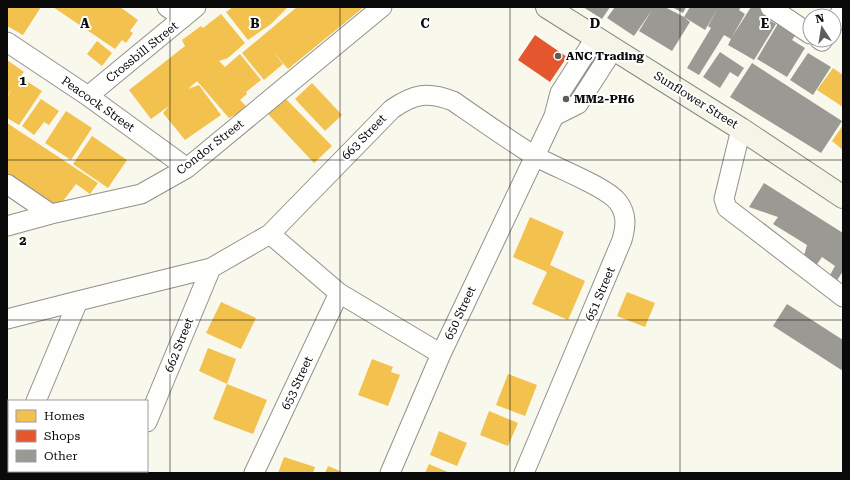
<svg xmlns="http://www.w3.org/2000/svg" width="850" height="480" font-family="'Roboto Serif',serif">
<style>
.homes{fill:#f2c14e}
.shops{fill:#e4572e}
.building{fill:#9b9993}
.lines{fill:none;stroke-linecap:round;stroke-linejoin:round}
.minor-casing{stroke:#92918c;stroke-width:21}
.secondary-casing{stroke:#888883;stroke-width:24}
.minor{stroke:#fefefc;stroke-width:19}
.secondary{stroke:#f4f4e7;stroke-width:22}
.grid{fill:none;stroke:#0a0a0a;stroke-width:1;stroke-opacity:0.55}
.poi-dot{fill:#5e5d59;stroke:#fff;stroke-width:1.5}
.labels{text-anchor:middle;stroke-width:4;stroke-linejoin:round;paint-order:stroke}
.street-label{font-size:12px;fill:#0a0a0a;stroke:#fff}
.poi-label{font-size:12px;font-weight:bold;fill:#0a0a0a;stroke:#fff;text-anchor:start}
.grid-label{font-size:13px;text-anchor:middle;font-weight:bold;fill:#0a0a0a;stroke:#fff;stroke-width:4;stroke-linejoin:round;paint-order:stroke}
</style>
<rect width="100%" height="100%" fill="#f9f8ed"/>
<path class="homes" d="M7,7H41L23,35L7,26Z
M53,7H120L138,20L130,31L133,33L126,43L122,40L115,49Z
M233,7H288L271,24L248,40L226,12Z
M297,7H364L288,69L271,49L283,64L264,80L242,53Z
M221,14L245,43L228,58L219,61L225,67L240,54L261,80L246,92L247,94L240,100L248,108L229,118L197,81L188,89L199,85L221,115L185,140L163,113L169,106L151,119L129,90L185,46L182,40L201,26L203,28Z
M97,41L112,53L102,66L87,54Z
M7,60L24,72L20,77L42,91L19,125L7,118V97L13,88L7,96Z
M833,68L843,75V107L817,90Z
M312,83L342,115L325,131L295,99Z
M285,98L332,146L314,163L268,114Z
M41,99L59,111L49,125L44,122L34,135L22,126Z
M66,111L92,128L71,160L45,143Z
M7,123L98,183L90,194L76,184L57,209L7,173Z
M843,125V150L832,141Z
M92,136L127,160L108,188L73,164Z
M530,217L564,232L550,265L585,281L568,320L532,304L547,272L513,257Z
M627,292L655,303L645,327L617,316Z
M221,302L256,318L241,349L206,333Z
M208,348L236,359L227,384L199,371Z
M372,359L393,367L391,372L400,375L388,406L358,395Z
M508,374L537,385L525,416L496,405Z
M227,384L267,400L253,434L213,419Z
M489,411L518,423L508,446L480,435Z
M439,431L467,443L457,466L430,455Z
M284,457L315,467L313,473H278Z
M429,464L450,473H425Z
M328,466L345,473H325Z"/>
<path class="shops" d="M535,35L567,57L550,82L518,60Z"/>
<path class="building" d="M583,7H610L602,19Z
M615,7H665L684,17L690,22L672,51L639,31L652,10L634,36L607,18Z
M672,7H686L683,13Z
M690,7H719L705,30L684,17Z
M719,7H741L739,10L745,14L732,37L751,7H766L771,10L766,18L776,24L754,60L728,45L731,39L724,35L699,75L687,68L711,28L708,26Z
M779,22L797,33L792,40L805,48L787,77L757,59Z
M720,52L744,68L738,77L730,72L720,88L703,77Z
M808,53L831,67L813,95L790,80Z
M752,63L842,121L821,153L730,97Z
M764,183L843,233V271L836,282L829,277L835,266L822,257L813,270L802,263L807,245L773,224L778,217L749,207Z
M787,304L843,340V371L773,326Z"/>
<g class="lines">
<g class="minor-casing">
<path id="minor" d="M167,7L183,18
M770,7L810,34
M834,23L843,9
M820,40L822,41L823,40
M7,42L88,96L187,168
M88,96L196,7
M554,116L578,104L614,48
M741,129L724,199L727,208L843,297
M7,184L51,214
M7,226L51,214L141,194L187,168L382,7
M270,234L339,293L441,354
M7,319L78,301
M36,401L78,301L211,268L270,234L392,109C414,94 427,91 453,101C479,119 506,138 533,155C553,167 606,186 618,202C627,214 626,226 622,240L524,473
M147,422L211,268
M7,468L9,463
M126,473L127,471
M254,473L339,293
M390,473L441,354L554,116L560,93L596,37"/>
</g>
<g class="secondary-casing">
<path id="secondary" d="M547,7L741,129L843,197"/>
</g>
<use href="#minor" class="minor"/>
<use href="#secondary" class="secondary"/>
</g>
<path class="grid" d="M170,7V473M340,7V473M510,7V473M680,7V473M7,160H843M7,320H843"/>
<g class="poi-dot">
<circle cx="558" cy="56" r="4"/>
<circle cx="566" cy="99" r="4"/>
</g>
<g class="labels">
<g class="street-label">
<text transform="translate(142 52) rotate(-39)" y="4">Crossbill Street</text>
<text transform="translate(696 100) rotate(32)" y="4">Sunflower Street</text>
<text transform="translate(98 104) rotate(35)" y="4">Peacock Street</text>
<text transform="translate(364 137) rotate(-46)" y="4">663 Street</text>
<text transform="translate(210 147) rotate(-38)" y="4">Condor Street</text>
<text transform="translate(600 294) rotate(-67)" y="4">651 Street</text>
<text transform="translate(460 313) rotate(-65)" y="4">650 Street</text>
<text transform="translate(179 345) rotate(-68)" y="4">662 Street</text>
<text transform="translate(297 383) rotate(-65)" y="4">653 Street</text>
</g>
<g class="poi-label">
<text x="566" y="60">ANC Trading</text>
<text x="574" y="103">MM2-PH6</text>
</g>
</g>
<g class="grid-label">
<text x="85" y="28">A</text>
<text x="255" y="28">B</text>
<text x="425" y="28">C</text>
<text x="595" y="28">D</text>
<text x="765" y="28">E</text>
<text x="23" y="85">1</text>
<text x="23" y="245">2</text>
</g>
<rect width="850" height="480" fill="none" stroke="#0a0a0a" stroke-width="16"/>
<rect x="8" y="400" width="140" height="72" fill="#ffffff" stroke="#9d9d9d"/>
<rect x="16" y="410" width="20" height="12" fill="#f2c14e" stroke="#9d9d9d"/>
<text x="44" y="420" font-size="12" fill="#0a0a0a">Homes</text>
<rect x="16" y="430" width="20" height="12" fill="#e4572e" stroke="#9d9d9d"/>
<text x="44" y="440" font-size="12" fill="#0a0a0a">Shops</text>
<rect x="16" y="450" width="20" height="12" fill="#9b9993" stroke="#9d9d9d"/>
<text x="44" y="460" font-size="12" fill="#0a0a0a">Other</text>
<g transform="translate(822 28) rotate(348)"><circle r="19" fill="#ffffff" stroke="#9d9d9d"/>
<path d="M0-3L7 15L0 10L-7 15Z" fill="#5e5d59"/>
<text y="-6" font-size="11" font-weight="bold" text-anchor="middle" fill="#0a0a0a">N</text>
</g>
</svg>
